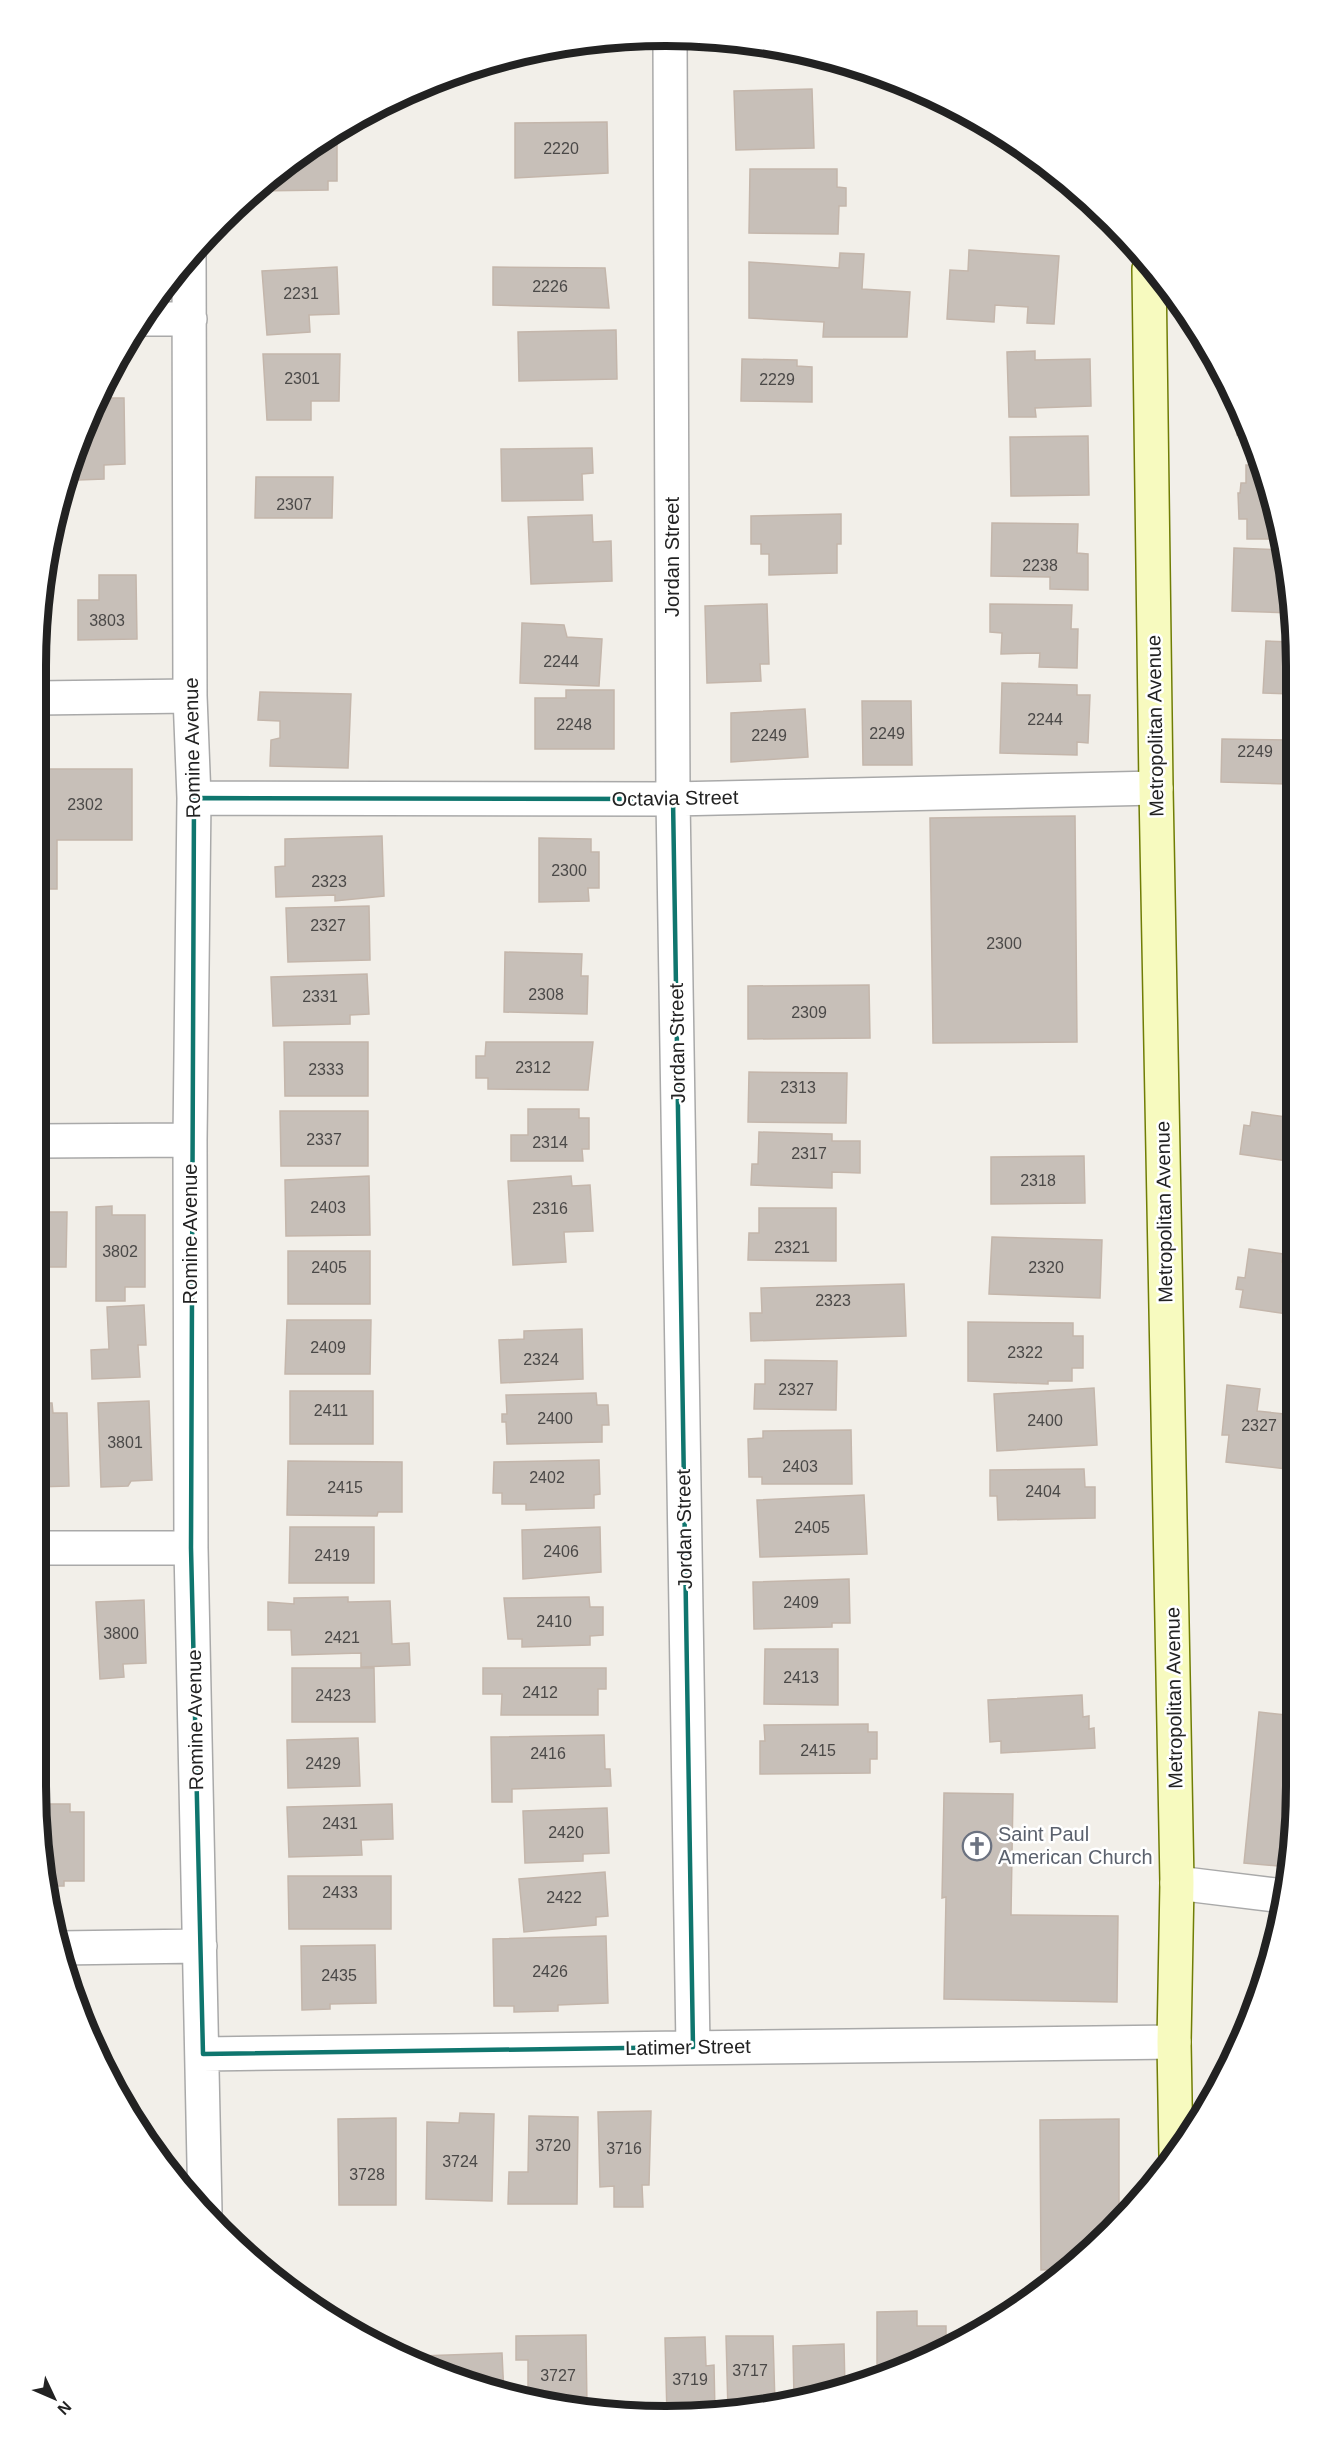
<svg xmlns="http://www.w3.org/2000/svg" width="1333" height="2452" font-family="Helvetica,sans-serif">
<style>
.building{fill:#c7bfb8;stroke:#c4b6ab;stroke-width:1.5}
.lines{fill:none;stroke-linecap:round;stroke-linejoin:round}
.street-casing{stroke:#a9a9a9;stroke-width:36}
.secondary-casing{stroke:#707d05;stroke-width:36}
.street{stroke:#fff;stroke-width:33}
.secondary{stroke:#f7fabf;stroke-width:33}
.marked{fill:none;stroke:#0f766e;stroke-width:4.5;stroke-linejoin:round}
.labels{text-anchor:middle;stroke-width:5;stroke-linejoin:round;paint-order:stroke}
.number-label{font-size:16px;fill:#4b4948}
.street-label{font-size:20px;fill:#222;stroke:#fff}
.worship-label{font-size:20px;fill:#5b616d;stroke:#fff;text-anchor:start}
.rim{fill:none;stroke:#222;stroke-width:8}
</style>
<rect width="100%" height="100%" fill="#f2efe9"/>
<path class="building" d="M812,89L814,148L736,150L734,91Z
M607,122L608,173L515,178V123Z
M326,139V146L337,145V181H328V190L256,191L282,167Z
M750,169H837V187L846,188V206H839L838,234L749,233Z
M969,250L1059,256L1054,324L1027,323L1028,307L995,305L994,322L947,319L950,270L968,271Z
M840,253L864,254L862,289L910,292L907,337H823L824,322L749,318V262L839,268Z
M337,267L339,314L309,315L310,332L267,335L262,271Z
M493,267L605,268L609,308L493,305Z
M616,330L617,379L519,381L518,332Z
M1035,351V360L1090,359L1091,406L1035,408L1036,417H1009L1007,352Z
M263,354H340L339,401H311V420H267Z
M742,359L797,360V366L812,367V402L741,401Z
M101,398H124L125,464L104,465V479L79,480V452Z
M1236,409L1249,435H1237Z
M1088,436L1089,495L1011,496L1010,437Z
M592,448L593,473L582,474L583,500L502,501L501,449Z
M1246,465H1264L1281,539H1247V519H1239L1238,493H1240L1241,483H1246Z
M256,477H333L332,518H255Z
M841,514V544H837V573L769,575V554H761V544H751V516Z
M592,515L593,542L611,541L612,581L531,584L528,517Z
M992,523L1078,524L1077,553L1088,554V590L1050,589V577L991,576Z
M1234,548L1284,550L1292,585V613L1232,611Z
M99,575H136L137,639L78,640V600H99Z
M42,595L43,642H37V626Z
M767,604L769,664H760L761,681L707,683L705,606Z
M990,604L1072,605L1071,629H1078L1077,668L1039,667L1040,653L1001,654L1002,633L990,632Z
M522,623L564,625L567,637L602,639L599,686L520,683Z
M1266,641L1292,642V694L1263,693Z
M1002,683L1077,685V695H1090L1088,743L1077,742V755L1000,753Z
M566,690H614V749H535V698H566Z
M260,692L351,694L348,768L270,766L271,740L280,738V721L258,720Z
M862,701H911L912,765H863Z
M805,709L808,757L731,762V713Z
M1222,739L1289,740L1287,784L1221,782Z
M37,769H132V840H57V889H37Z
M1075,816L1077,1042L933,1043L930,818Z
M382,836L384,896L335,901V895L276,897L275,867L285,866V839Z
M539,838L591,839V852H599V888H588L589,901L539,902Z
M369,906L370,960L288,962L286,908Z
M505,952L582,954L581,976H588L587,1014L504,1012Z
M367,974L369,1014L350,1015V1024L273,1026L271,977Z
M869,985L870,1038L748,1039V986Z
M284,1042H368V1096H285Z
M486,1042H593L588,1090L488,1089V1078H476V1056H485Z
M749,1072L847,1073L846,1123L748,1122Z
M528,1109H579V1118H589V1149H582L583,1161H511V1135H528Z
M280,1111H368V1166H281Z
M1252,1112L1293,1118L1294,1162L1240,1154L1244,1125L1250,1126Z
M759,1132L832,1134V1141H860V1173L832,1172V1188L751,1185L752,1164H758Z
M1084,1156L1085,1203L991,1204V1157Z
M369,1176L370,1235L286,1236L285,1180Z
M571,1176L572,1186L590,1185L593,1231L564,1232L566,1262L513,1265L508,1181Z
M112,1206V1215H145V1287H125V1301H96V1207Z
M759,1208H836V1261L748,1260L749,1233H759Z
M37,1212H67L66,1267H47V1282L37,1283Z
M992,1237L1102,1240L1100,1298L989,1294Z
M1249,1249L1283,1254L1282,1262L1294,1263V1315L1240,1307L1243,1290L1236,1289L1238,1277L1245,1278Z
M288,1251H370V1304H288Z
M904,1284L906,1336L751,1341L750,1313H762L761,1288Z
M144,1305L146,1345H138L140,1377L92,1379L91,1350L109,1349L107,1307Z
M287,1320H371L370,1374H285Z
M968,1322L1073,1323V1336H1083V1368H1072V1381H1048V1384L968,1381Z
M582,1329L583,1379L501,1383L499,1340L524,1339V1331Z
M765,1360L837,1361L836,1410L754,1409L755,1384H765Z
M1227,1385L1260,1389L1257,1411L1294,1415L1295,1470L1226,1462L1229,1435H1222Z
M1094,1388L1097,1445L997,1451L994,1394Z
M290,1391H373V1444H290Z
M596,1393L597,1405H608L609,1425H602V1442L507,1444L506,1422H502V1414H507L506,1395Z
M149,1401L152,1480L131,1481L128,1486L101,1487L98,1403Z
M36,1403H52L53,1413H67L69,1486L36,1487Z
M851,1430L852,1484H762V1477H749L748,1439L763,1438V1431Z
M599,1460L600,1494L594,1495V1508L526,1510V1504H502V1493H493L494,1462Z
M288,1461L402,1462V1512H378L377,1516L287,1515Z
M1084,1469L1085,1487H1095V1518L998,1520L997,1496H990V1470Z
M864,1495L867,1554L760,1557L757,1500Z
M290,1527H374V1583H289Z
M600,1527L601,1572L523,1579L522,1530Z
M849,1579L850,1623H832V1627L754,1629L753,1582Z
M348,1597V1602L390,1601L392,1644L409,1643L410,1665L361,1667V1653L292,1655L291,1630H268V1602L294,1604V1598Z
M589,1597L590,1607H603V1635L590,1636V1645L522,1647V1639H508L504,1598Z
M144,1600L146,1663L123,1664L124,1677L100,1679L96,1602Z
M765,1649H838V1705L764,1704Z
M292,1668H374L375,1722H292Z
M483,1668H606V1689H598V1715H501L502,1694H483Z
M1082,1695L1083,1717L1089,1716V1729L1094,1728L1095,1748L1001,1753V1741L990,1742L988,1700Z
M1259,1712L1295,1716L1296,1826L1289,1867L1244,1863Z
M868,1724V1732H877V1759H870V1773L760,1774V1741H765L764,1725Z
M604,1735L605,1769H610L611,1786L512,1789V1802H492L491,1737Z
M358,1738L360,1786L288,1788L287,1740Z
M944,1793L1013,1794L1011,1915L1118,1916L1117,2002L944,1999L946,1897L942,1898Z
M38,1804H70V1812H84V1881H64V1886H46Z
M392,1804L393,1839L361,1840L362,1855L289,1857L287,1807Z
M607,1808L609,1853L583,1854V1861L525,1863L523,1811Z
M605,1872L608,1916L596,1917V1925L524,1932L519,1879Z
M288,1876H391V1929H289Z
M606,1936L608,2003L558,2005V2011L514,2012V2006H494L493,1939Z
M375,1945L376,2003L330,2004V2009L302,2010L301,1946Z
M651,2111L649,2185H642L643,2207H614V2186L600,2187L598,2112Z
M460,2113L494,2114L492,2201L426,2199L427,2122L459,2123Z
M529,2116L578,2117L577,2204H508L509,2172H528Z
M396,2118V2205H339L338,2119Z
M1119,2119V2220L1082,2259L1069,2269L1041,2270L1040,2120Z
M917,2311V2326H946V2348L908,2368L877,2378V2312Z
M586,2335L587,2408L522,2398V2389H528V2360H516V2336Z
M726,2336H773L775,2404L728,2411Z
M705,2337L706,2366L714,2365L715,2413L667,2415L665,2338Z
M844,2344L845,2389L829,2395L794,2400L793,2346Z
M502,2353L504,2395L422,2366L421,2356Z"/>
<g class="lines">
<g class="street-casing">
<path id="street" d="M670,39L673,799L693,2047
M189,256L190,696L194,798L190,1140L191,1548L205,2211
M144,319H190
M37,698L190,696
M194,798L673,799L1156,788
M37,1141L190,1140
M36,1548H191
M1177,1883L1284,1896
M59,1948L200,1946
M203,2054L1174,2042"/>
</g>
<g class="secondary-casing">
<path id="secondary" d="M1149,269L1156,788L1177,1883L1174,2042L1176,2155"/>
</g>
<use href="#street" class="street"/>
<use href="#secondary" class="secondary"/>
</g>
<path class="marked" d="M194,798L673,799L693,2047L203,2054L191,1548Z"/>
<defs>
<g id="church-ring" transform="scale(1.5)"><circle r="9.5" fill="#fff" stroke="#6b7280" stroke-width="1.5"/><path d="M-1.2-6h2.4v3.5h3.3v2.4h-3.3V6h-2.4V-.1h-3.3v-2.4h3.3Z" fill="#6b7280"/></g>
</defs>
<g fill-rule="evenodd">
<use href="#church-ring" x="977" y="1846"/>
</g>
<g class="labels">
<g class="number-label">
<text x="561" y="154">2220</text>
<text x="550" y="292">2226</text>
<text x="301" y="299">2231</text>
<text x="302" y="384">2301</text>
<text x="777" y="385">2229</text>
<text x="294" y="510">2307</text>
<text x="1040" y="571">2238</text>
<text x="107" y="626">3803</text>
<text x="561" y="667">2244</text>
<text x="1045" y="725">2244</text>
<text x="574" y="730">2248</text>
<text x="887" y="739">2249</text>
<text x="769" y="741">2249</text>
<text x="1255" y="757">2249</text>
<text x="85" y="810">2302</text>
<text x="569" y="876">2300</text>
<text x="329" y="887">2323</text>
<text x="328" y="931">2327</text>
<text x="1004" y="949">2300</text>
<text x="546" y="1000">2308</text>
<text x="320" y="1002">2331</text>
<text x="809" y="1018">2309</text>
<text x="533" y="1073">2312</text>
<text x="326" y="1075">2333</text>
<text x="798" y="1093">2313</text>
<text x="324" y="1145">2337</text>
<text x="550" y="1148">2314</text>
<text x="809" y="1159">2317</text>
<text x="1038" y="1186">2318</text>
<text x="328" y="1213">2403</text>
<text x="550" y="1214">2316</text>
<text x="792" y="1253">2321</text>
<text x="120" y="1257">3802</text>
<text x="329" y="1273">2405</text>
<text x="1046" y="1273">2320</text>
<text x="833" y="1306">2323</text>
<text x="328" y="1353">2409</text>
<text x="1025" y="1358">2322</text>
<text x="541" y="1365">2324</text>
<text x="796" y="1395">2327</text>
<text x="331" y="1416">2411</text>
<text x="555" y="1424">2400</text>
<text x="1045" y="1426">2400</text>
<text x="1259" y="1431">2327</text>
<text x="125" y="1448">3801</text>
<text x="800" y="1472">2403</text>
<text x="547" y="1483">2402</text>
<text x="345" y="1493">2415</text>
<text x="1043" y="1497">2404</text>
<text x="812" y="1533">2405</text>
<text x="561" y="1557">2406</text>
<text x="332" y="1561">2419</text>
<text x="801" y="1608">2409</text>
<text x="554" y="1627">2410</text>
<text x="121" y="1639">3800</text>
<text x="342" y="1643">2421</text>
<text x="801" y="1683">2413</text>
<text x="540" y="1698">2412</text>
<text x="333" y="1701">2423</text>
<text x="818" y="1756">2415</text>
<text x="548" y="1759">2416</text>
<text x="323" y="1769">2429</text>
<text x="340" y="1829">2431</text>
<text x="566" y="1838">2420</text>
<text x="340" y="1898">2433</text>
<text x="564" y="1903">2422</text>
<text x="550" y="1977">2426</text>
<text x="339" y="1981">2435</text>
<text x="553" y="2151">3720</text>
<text x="624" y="2154">3716</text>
<text x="460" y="2167">3724</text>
<text x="367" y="2180">3728</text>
<text x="750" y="2376">3717</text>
<text x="558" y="2381">3727</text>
<text x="690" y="2385">3719</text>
</g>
<g class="street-label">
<text transform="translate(672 557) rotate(-90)" y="7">Jordan Street</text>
<text transform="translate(1155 726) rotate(-91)" y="7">Metropolitan Avenue</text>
<text transform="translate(192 748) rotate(-91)" y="7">Romine Avenue</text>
<text transform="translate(675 798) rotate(-1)" y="7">Octavia Street</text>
<text transform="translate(677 1043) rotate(-91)" y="7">Jordan Street</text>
<text transform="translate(1164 1212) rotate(-91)" y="7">Metropolitan Avenue</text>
<text transform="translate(190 1234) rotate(-90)" y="7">Romine Avenue</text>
<text transform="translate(684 1529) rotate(-91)" y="7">Jordan Street</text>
<text transform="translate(1174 1698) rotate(-91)" y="7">Metropolitan Avenue</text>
<text transform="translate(195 1720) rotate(-91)" y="7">Romine Avenue</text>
<text transform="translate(688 2047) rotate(-1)" y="7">Latimer Street</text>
</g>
<g class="worship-label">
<text x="998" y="1841">Saint Paul<tspan x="998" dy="23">American Church</tspan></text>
</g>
</g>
<path d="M0 0H1333V2452H0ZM666 46H666A620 620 0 0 1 1286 666V1786A620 620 0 0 1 666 2406H666A620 620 0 0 1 46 1786V666A620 620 0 0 1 666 46Z" fill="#fff" fill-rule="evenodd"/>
<path class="rim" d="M666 46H666A620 620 0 0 1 1286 666V1786A620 620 0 0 1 666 2406H666A620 620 0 0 1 46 1786V666A620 620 0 0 1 666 46Z"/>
<g transform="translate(54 2398) rotate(134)" stroke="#ffffff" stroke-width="4.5" paint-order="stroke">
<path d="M0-4.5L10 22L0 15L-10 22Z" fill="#222222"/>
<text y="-9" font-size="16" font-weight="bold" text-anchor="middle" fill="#222222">N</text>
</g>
</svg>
